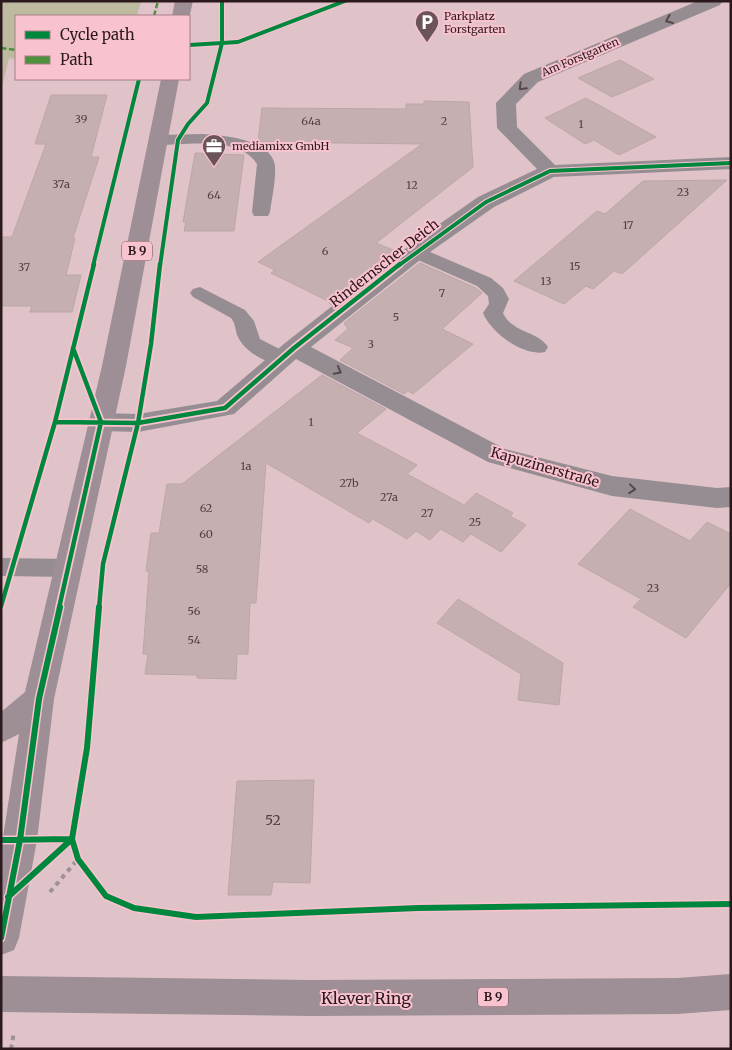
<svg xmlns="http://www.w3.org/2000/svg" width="732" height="1050" font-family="Merriweather,serif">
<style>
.green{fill:#bdbaa0}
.building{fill:#c6afb1;stroke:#bca6a8}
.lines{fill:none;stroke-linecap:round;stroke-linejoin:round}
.path{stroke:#9e9195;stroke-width:4;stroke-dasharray:4.5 4.5;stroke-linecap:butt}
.service{fill:#968d93;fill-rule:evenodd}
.minor{fill:#968d93;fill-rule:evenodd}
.primary{fill:#9e8e96;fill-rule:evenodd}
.quiet{stroke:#4d913c;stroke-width:2.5;stroke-dasharray:5.5 2.5;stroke-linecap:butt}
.cycleway-far2-casing{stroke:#f9c2cf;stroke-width:6}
.cycleway-far1-casing{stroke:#f9c2cf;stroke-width:8}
.cycleway-casing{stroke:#f9c2cf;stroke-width:9}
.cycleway-far2{stroke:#00873e;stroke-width:4}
.cycleway-far1{stroke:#00873e;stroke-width:4.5}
.cycleway{stroke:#00873e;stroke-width:6}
.oneway{stroke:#56474c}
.labels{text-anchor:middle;stroke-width:4;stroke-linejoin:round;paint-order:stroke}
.far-poi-label{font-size:11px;fill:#2c191d;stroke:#f9c2cf;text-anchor:start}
.far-street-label{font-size:11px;fill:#2c191d;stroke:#f9c2cf}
.number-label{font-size:11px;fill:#544044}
.shield{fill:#f9c2cf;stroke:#6a4c52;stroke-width:1}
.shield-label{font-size:12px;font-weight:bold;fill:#2c191d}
.street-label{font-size:14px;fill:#2c191d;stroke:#f9c2cf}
.near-number-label{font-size:14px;fill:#544044}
.near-street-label{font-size:16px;fill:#2c191d;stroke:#f9c2cf}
</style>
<rect width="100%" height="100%" fill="#dfc3c9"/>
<path class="green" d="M1,1H141L137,16H16V59L9,58L1,90Z"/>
<path class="building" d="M620,60L654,79L612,97L578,78Z
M51,95H107L91,157H99L73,238H75L66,275H81L72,312H30L32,306H1V237H12L46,144H35Z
M586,98L656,137L619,155L594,140L585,144L545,118Z
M424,101L469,102L473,167L376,243L398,252L331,305L328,301L271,273L275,270L258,262L422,144L258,142L262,108L406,109V104H424Z
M195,153L244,155L234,231H184L186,222H183Z
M727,180L622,274L614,271L593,289L586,286L564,304L514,281L597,211L605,214L643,181Z
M420,263L476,288L482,293L442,329L473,344L413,394L408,391L404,394L340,360L353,348L335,340L348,329L344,323Z
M322,375L386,409L357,433L417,465L407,474L464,505L476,493L513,513L510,516L526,525L501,552L471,534L463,542L441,529L430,540L416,531L407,539L373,519L369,523L266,463L256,603H250L248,654H237L236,679L197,678V675L145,674L148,654H143L149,571H146L151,533H159L167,484H182Z
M630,509L690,541L707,522L731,534V583L686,638L633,607L641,599L578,564Z
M458,599L563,663L559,705L518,700L521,674L437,623Z
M314,780L310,883L273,882L271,895H228L237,781Z"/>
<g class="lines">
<path class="path" d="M50,892L78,859
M11,1049L14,1032"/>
<path class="service" d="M202,134C222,135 272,139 275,166C276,180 272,197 270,212L268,216H254L252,212L257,164C239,136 188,145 159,145L153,144L150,140L153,136L159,135Z
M416,246L491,278L503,288L509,299L503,313C512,333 538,331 548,347L545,352C524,357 491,333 483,313L489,304L488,296L477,286L409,256L406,252L409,248Z
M200,287L245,310L254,321L260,339L289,354L292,359L289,364C273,368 245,353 238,337C235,331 236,324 231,318L193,297L190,293L193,289Z
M1,558L68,559L77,561L80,568L77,575L68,577L1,576Z"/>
<path class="minor" d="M698,1H723L720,5L538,82L516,104L517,127L555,165L731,157V169L554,177L494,207L430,252L311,347L505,449L612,476L717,488L731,487V507L717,508L612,496L488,462L296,359L234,414L138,432L101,431L92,428L88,422L92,416L101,413L138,414L217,401L285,343L414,242L478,197L537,169L497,128L496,103L524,74Z"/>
<path class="primary" d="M175,1H193L189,18L172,16Z
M161,79H179L126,366L54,699L37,840L19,938L14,950L1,955V850L19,734L1,743V712L25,692L102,366Z
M731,974V1010L677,1014L310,1016L1,1012V976L310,980L677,978Z"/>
<path class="quiet" d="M154,16L158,1
M1,48L16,50"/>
<g class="cycleway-far2-casing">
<path id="cycleway-far2" d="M189,45L238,42L345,1
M93,266L139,79
M160,266L178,140L188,124L207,103L222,43V1
M398,266L486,202L550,171L731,163"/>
</g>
<g class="cycleway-far1-casing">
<path id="cycleway-far1" d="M55,422L138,423L225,408L294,348L400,264
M1,606L55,422L94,264
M59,608L101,422L73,348
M99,608L103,564L138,423L151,344L160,264"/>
</g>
<g class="cycleway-casing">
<path id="cycleway" d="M99,607L87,748L72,839L78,859L106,896L134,908L196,917L418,908L731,904
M1,840L72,839
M8,897L72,839
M1,938L20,840L39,699L60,607"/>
</g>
<use href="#cycleway-far2" class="cycleway-far2"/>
<use href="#cycleway-far1" class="cycleway-far1"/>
<use href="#cycleway" class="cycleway"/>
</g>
<defs><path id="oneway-chevron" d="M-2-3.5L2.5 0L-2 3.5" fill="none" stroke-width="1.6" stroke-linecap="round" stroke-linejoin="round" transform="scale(1.25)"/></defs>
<g class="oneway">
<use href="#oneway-chevron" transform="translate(669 20) rotate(157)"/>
<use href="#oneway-chevron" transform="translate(522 87) rotate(135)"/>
<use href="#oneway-chevron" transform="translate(338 371) rotate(28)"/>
<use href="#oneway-chevron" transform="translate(632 489) rotate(6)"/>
</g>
<defs>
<g id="parking-pin" transform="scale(1.25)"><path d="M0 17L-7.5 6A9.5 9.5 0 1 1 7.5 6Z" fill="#6b5459" stroke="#f9c2cf"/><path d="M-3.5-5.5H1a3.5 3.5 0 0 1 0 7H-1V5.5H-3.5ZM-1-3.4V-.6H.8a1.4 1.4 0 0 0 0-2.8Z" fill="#fff"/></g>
<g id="office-pin" transform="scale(1.25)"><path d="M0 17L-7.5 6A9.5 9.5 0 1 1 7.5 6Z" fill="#6b5459" stroke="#f9c2cf"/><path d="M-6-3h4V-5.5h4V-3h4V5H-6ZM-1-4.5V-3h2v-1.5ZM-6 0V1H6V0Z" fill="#fff"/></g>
</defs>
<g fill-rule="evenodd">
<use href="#parking-pin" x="427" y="22"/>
<use href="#office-pin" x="214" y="146"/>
</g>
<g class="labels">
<g class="far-poi-label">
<text x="444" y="20">Parkplatz<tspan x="444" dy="13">Forstgarten</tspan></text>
<text x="232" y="150">mediamixx GmbH</text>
</g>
<g class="far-street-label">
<text transform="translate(580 57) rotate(-23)" y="4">Am Forstgarten</text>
</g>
<g class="number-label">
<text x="81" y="123">39</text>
<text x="311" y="125">64a</text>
<text x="444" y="125">2</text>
<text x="581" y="128">1</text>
<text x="61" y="188">37a</text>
<text x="412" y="189">12</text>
<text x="683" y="196">23</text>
<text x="214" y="199">64</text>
<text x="628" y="229">17</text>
<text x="325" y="255">6</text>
<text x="575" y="270">15</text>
<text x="24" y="271">37</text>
<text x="546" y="285">13</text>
<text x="442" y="297">7</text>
<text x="396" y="321">5</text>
<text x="371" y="348">3</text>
<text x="311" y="426">1</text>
<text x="246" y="470">1a</text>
<text x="349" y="487">27b</text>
<text x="389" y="501">27a</text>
<text x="206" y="512">62</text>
<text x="427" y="517">27</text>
<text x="475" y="526">25</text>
<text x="206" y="538">60</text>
<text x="202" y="573">58</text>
<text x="653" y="592">23</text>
<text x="194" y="615">56</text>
<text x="194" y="644">54</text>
</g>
<g class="shield">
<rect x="122" y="241.5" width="30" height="19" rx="4"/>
<rect x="478" y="987.5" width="30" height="19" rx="4"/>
</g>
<g class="shield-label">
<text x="137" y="255">B 9</text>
<text x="493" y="1001">B 9</text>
</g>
<g class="street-label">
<text transform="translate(384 263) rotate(-38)" y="5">Rindernscher Deich</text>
<text transform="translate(545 467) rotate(16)" y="5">Kapuzinerstraße</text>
</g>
<g class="near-number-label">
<text x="273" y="825">52</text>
</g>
<g class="near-street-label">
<text x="366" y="1004">Klever Ring</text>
</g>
</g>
<rect width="732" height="1050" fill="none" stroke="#2c191d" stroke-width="5"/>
<rect x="15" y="15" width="175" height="65" fill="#f9c2cf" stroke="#a77e88"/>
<rect x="25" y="31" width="25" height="8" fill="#00873e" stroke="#a77e88"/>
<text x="60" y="40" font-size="15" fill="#2c191d">Cycle path</text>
<rect x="25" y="56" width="25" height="8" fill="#4d913c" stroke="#a77e88"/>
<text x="60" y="65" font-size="15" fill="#2c191d">Path</text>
</svg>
